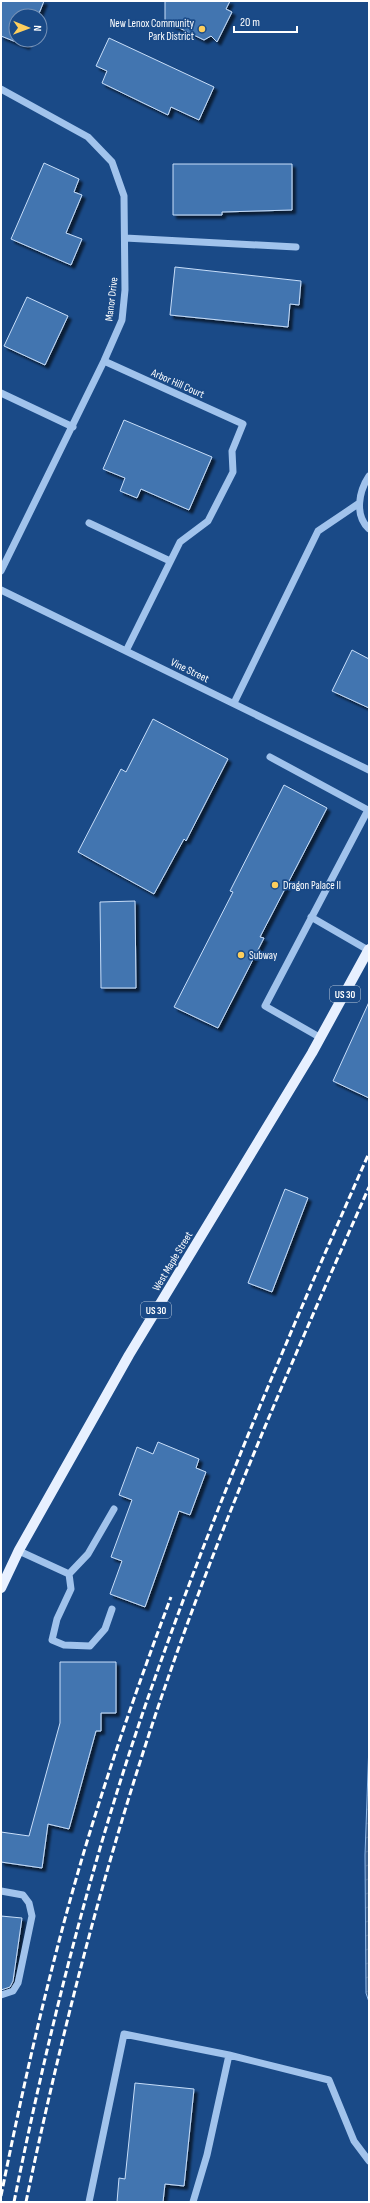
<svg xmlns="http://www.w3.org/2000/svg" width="370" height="2203" font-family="'Sofia Sans Condensed',sans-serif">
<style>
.water{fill:url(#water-ripples);stroke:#94beee}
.building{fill:#4374b0;stroke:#c7def9;filter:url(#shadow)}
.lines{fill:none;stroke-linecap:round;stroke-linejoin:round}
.minor{stroke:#a1c3ec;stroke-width:7}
.major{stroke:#e7f0ff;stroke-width:10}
.rail{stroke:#fff;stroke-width:3;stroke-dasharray:7 3;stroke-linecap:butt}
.poi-dot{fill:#fecf5d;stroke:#1a4a87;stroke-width:1.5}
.labels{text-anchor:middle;stroke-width:3.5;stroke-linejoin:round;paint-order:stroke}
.shield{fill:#1a4a87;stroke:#bac9db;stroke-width:1}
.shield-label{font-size:10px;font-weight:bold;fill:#fff}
.poi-label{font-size:11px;fill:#fff;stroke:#1a4a87;text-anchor:start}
.street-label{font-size:11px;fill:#fff;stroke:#1a4a87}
</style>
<defs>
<pattern id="water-ripples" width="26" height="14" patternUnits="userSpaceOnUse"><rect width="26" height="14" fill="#3d608d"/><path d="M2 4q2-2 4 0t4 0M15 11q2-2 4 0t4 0" fill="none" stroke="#5a789e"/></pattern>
<filter id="shadow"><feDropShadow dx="3.5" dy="3.5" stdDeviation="1" flood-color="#0009"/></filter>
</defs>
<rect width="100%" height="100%" fill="#1a4a87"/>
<path class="water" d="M369,1743V2002L366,1993L365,1855Z"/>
<path class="building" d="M1,1H44L38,16H16V40H28L26,46L1,36Z
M165,1H230L226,9L232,12L217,42L211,36L204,40L165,21Z
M109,38L214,87L199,120L171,107L168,115L102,83L107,71L96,66Z
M44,163L79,179L74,192L82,195L66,233L82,239L71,265L11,239Z
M173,164H292V210L222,212V215H173Z
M175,267L301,281L299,305L290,304L288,327L170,315Z
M27,297L68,316L45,365L4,346Z
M124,420L212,457L189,510L141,489L137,498L120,491L125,478L103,469Z
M352,650L369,659V708L332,691Z
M153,719L228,759L186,841L184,839L154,894L78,852L121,769L126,772Z
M284,785L327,808L260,937L264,938L218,1028L174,1007L233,892L230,891Z
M135,901L136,988H101L100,902Z
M369,1002V1098L333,1081Z
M285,1189L308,1198L272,1292L248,1283Z
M158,1442L199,1459L196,1468L206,1472L190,1515L179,1511L145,1607L110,1594L122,1561L111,1557L132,1500L119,1495L137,1447L153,1454Z
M60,1662H116V1713H101V1731H96L69,1829L48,1824L42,1868L1,1862V1832L29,1836L60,1723Z
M1,1916L22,1918L13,1981L10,1987L1,1990Z
M135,2083L194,2089L184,2186L165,2184L163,2202H117L119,2178L125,2179Z"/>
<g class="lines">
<path class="minor" d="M1,89L88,137L112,162L124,196L125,290L122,320L104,361L1,571
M125,238L296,247
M104,361L243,424L232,451L233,472L208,521L180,542L126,651
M1,393L73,427
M369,476C359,491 354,515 369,529
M89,523L170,561
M1,590L369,770
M234,703L318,531L358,504
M270,757L368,810L265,1006L321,1038
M311,917L368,950
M19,1551L69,1574L71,1589L57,1619L52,1640L64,1645L90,1646L105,1629L112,1609
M69,1574L88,1554L114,1509
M1,1891L23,1895L29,1903L32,1916L18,1983L13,1991L1,1995
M229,2055L329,2080L354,2141L369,2161
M89,2202L124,2034L229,2055L207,2155L193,2202"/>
<path class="major" d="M1,1588L19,1550L129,1355L312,1053L369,949"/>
<path class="rail" d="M1,2196C24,2081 50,1967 83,1855C109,1768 139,1682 171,1597
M14,2202C50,2024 95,1846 156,1675C219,1497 293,1325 369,1153
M26,2202C63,2026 108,1851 167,1681C225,1513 297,1350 369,1187"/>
</g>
<g class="poi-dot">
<circle cx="202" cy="29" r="4"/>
<circle cx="275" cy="885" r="4"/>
<circle cx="241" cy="955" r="4"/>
</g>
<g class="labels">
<g class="shield">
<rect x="330" y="986" width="30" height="16" rx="3"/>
<rect x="141" y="1302" width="30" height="16" rx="3"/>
</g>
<g class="shield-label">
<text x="345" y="998">US 30</text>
<text x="156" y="1314">US 30</text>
</g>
<g class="poi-label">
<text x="194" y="27" text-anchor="end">New Lenox Community<tspan x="194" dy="13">Park District</tspan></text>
<text x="283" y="889">Dragon Palace II</text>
<text x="249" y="959">Subway</text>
</g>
<g class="street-label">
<text transform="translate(111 299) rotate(-83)" y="4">Manor Drive</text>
<text transform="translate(178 383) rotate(24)" y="4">Arbor Hill Court</text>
<text transform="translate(190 670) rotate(26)" y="4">Vine Street</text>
<text transform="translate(172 1261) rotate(-59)" y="4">West Maple Street</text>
</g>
</g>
<rect width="370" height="2203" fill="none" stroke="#ffffff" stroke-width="4"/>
<g transform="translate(28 28) rotate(91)"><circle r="19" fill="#1a4a87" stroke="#7692b7"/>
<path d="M0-3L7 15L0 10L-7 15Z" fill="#fecf5d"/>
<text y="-6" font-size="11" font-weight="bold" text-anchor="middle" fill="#ffffff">N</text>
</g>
<path d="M234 26v6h63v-6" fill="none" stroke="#ffffff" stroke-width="2"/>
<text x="240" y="26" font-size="12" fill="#ffffff" stroke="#1a4a87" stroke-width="3" paint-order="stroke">20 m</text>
</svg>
